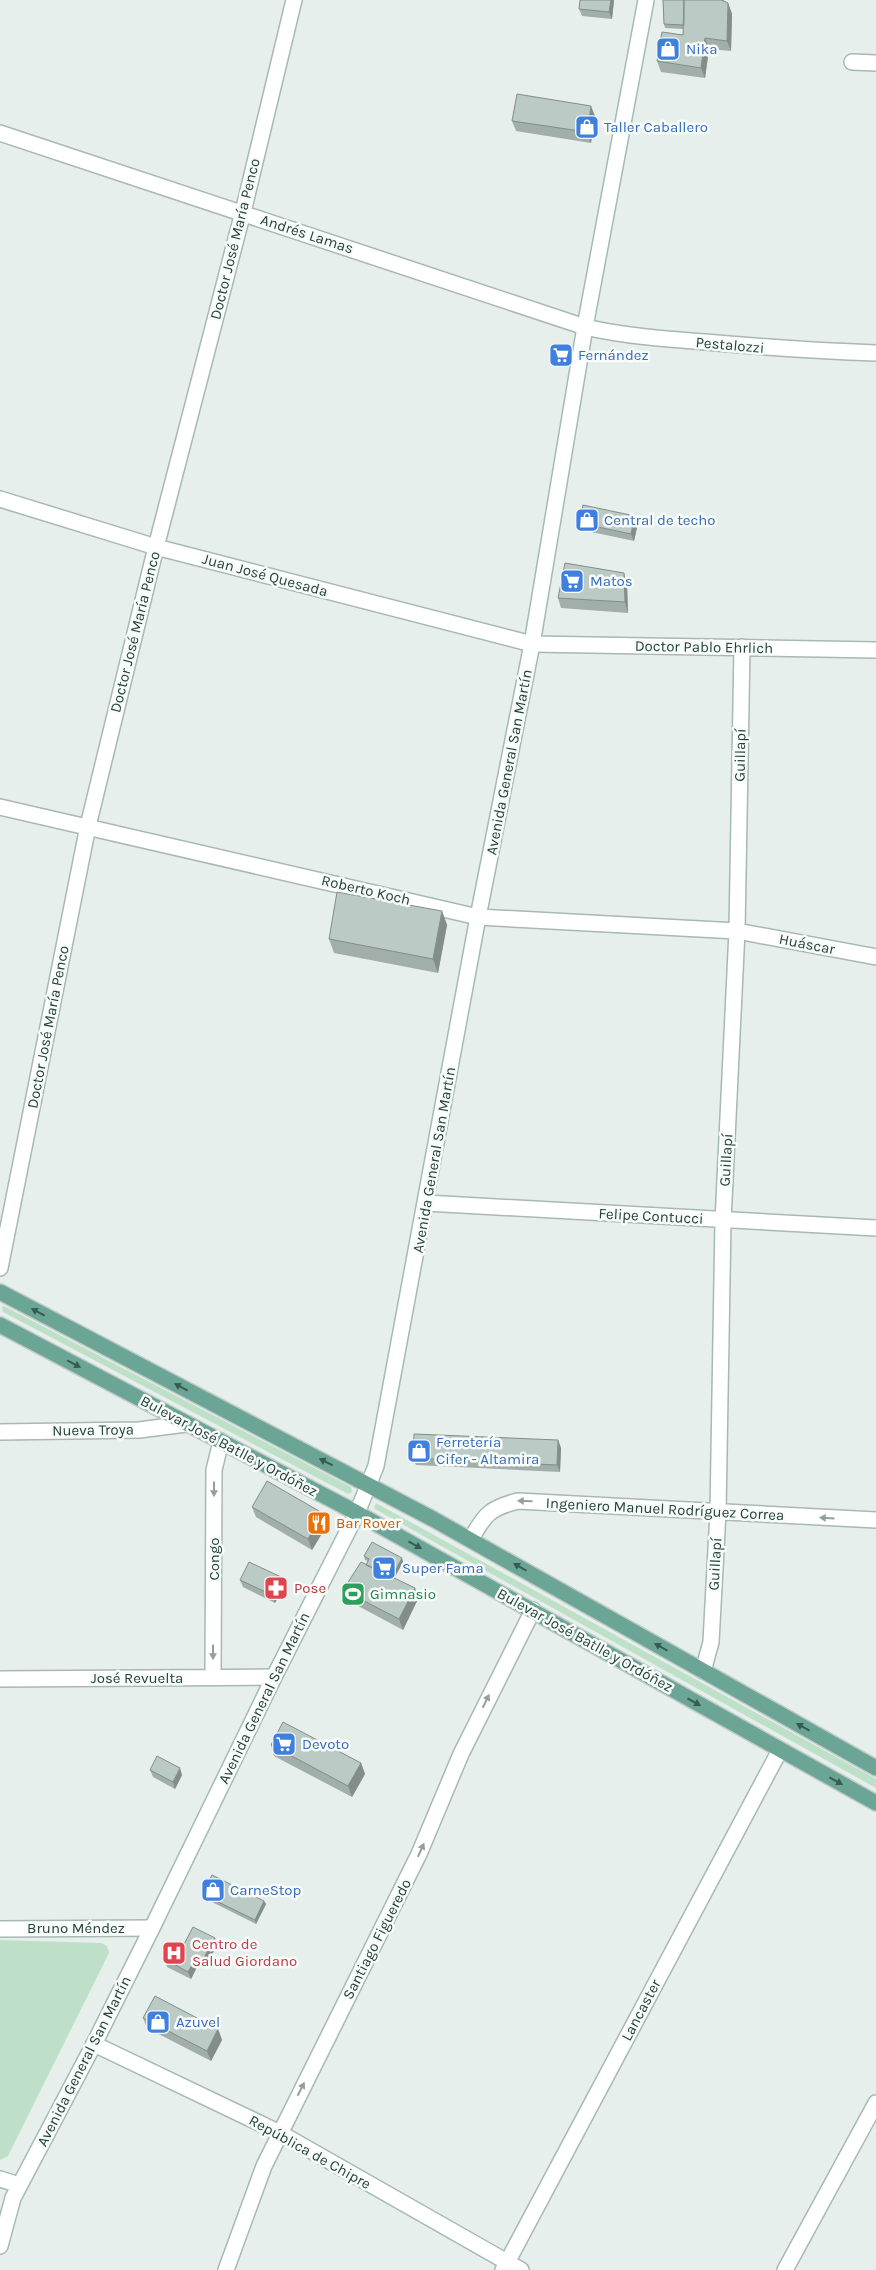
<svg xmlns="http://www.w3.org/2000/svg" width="876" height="2270" font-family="Karla,sans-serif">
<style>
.green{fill:#bfe0c8}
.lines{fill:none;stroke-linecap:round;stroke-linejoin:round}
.minor-casing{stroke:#a8b8b2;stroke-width:18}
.secondary-casing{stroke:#a4bbb3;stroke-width:18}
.primary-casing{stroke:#c2cac8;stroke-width:18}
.minor{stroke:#fff;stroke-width:15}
.secondary{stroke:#fff;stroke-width:15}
.primary{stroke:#6aa596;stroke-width:15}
.wall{fill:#a1aea9}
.shaded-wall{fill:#838d89}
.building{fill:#bbcac4;stroke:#838d89}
.oneway{fill:#365b51}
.oneway2{fill:#92a09c}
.labels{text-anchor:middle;stroke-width:5;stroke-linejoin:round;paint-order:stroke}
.shop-label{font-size:15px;fill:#366cbe;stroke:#f7fbf9;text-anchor:start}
.street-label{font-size:15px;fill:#24423a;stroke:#f7fbf9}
.food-label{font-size:15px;fill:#c56008;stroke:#f7fbf9;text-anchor:start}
.health-label{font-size:15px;fill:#be3a42;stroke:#f7fbf9;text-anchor:start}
.leisure-label{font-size:15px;fill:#27864d;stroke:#f7fbf9;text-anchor:start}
</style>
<rect width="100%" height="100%" fill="#e6efeb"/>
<path class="green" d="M4,1306L351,1487L352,1492L348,1494L3,1312L2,1307Z
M376,1503L876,1779V1788L375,1509L374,1507Z
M0,1940L101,1943L107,1946L109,1953L8,2156L0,2160Z"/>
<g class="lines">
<g class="minor-casing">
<path id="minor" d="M852,62L876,63
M0,133L585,327C624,336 665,339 705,342C762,347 819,351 876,353
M0,499L156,547L532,644L876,650
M0,807L478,917L737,931L876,957
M426,1203L876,1228
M0,1268L88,826L156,547L243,212L294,0
M0,1432L139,1430L186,1424
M471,1539C485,1514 490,1508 518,1501L876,1520
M703,1671L711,1642L718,1512L723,1221L737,931L742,647
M213,1678L214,1470L221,1441
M0,1679L274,1677
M0,1929L152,1928
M94,2044L280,2133L521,2270
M0,2179L19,2185
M226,2270L264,2166L419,1854L461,1754L533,1610
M503,2270L780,1750
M785,2270L876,2103"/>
</g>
<g class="secondary-casing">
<path id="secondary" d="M0,2246L13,2198L94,2044L152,1928L274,1677L357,1513L376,1466L478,917L532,644L585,327L646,0"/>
</g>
<g class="primary-casing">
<path id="primary" d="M0,1292L433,1519L876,1768
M0,1325L357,1513L876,1803"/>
</g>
<use href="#minor" class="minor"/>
<use href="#secondary" class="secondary"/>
<use href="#primary" class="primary"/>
</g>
<path class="wall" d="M614,0L612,19L582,16L579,9Z
M663,0H724V1L728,3L732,14L731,51L709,49L705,78L661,72L657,61L683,35V29L665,28L664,24Z
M595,116L591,143L516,131L512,121Z
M635,516L638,523L634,541L582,530L579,523Z
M627,584L628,613L561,608L558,598Z
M442,911L447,925L438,973L334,953L329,939Z
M558,1440L561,1448L560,1472L416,1465L413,1458Z
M252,1507L319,1511L323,1522L324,1530L312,1550L256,1517Z
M364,1556L402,1558L403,1562L394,1578L415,1588L418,1599L403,1630L347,1600L343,1590L366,1565L368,1561L365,1560Z
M240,1580L284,1585L275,1603L243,1587Z
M271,1745L361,1763L365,1774L352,1797L274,1756Z
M150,1770L182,1775L175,1789L153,1777Z
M202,1894L264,1901L266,1904L256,1924L204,1898Z
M217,1945L205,1968L198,1965L191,1979L167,1967L165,1959Z
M143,2018L218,2029L222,2040L211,2061L147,2028Z"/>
<path class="shaded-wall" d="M611,0H614L612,19L609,12Z
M728,3L732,14L731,51L727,41Z
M705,38L709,49L705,78L701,68Z
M591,106L595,116L591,143L587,132Z
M635,516L638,523L634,541L631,534Z
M624,573L627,584L628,613L625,602Z
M442,911L447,925L438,973L433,959Z
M558,1440L561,1448L560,1472L557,1465Z
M319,1511L323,1522L324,1530L312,1550L308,1539Z
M402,1558L403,1562L390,1586L389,1583Z
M281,1577L284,1585L275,1603L272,1595Z
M415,1588L418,1599L403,1630L399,1619Z
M361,1763L365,1774L352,1797L348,1786Z
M180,1768L182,1775L175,1789L173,1782Z
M264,1901L266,1904L256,1924L255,1920Z
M215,1938L217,1945L205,1968L202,1961Z
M196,1958L198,1965L191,1979L188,1972Z
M218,2029L222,2040L211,2061L207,2051Z"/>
<path class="building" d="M580,0H611L609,12L579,9Z
M663,0H684V25L664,24Z
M684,0H721L728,3L727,41L705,38L701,68L657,61L662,32L683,35Z
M517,94L591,106L587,132L512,121Z
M583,505L635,516L631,534L579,523Z
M565,563L624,573L625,602L558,598Z
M337,892L442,911L433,959L329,939Z
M414,1434L558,1440L557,1465L413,1458Z
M267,1481L319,1511L320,1519L308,1539L252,1507Z
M372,1542L402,1558L392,1577L366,1565L369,1559L364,1556Z
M249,1562L281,1577L272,1595L240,1580Z
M361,1562L415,1588L399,1619L343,1590Z
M283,1722L361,1763L348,1786L271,1745Z
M157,1756L180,1768L173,1782L150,1770Z
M212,1875L264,1901L255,1920L202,1894Z
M193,1927L215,1938L202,1961L196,1958L188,1972L165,1959L172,1946L181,1950Z
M155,1996L218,2029L207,2051L143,2018Z"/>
<defs><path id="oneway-solid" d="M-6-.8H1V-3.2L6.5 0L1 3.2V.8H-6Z" transform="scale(1.25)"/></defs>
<g class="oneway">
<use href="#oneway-solid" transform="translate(38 1312) rotate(-152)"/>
<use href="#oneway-solid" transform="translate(74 1364) rotate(28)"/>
<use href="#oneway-solid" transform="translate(181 1387) rotate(-152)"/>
<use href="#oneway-solid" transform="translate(326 1462) rotate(-153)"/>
<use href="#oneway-solid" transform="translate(415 1545) rotate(29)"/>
<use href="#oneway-solid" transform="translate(520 1567) rotate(-150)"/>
<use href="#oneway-solid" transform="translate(661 1647) rotate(-150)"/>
<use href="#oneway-solid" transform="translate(694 1702) rotate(29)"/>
<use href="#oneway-solid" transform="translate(803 1727) rotate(-151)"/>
<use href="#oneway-solid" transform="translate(836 1781) rotate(29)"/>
</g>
<g class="oneway2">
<use href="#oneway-solid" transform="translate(214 1489) rotate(90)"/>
<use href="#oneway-solid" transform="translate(525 1501) rotate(-179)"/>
<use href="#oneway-solid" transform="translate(827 1518) rotate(-177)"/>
<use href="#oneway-solid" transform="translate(213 1652) rotate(90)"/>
<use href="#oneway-solid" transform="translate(486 1701) rotate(-64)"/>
<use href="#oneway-solid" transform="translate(421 1850) rotate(-66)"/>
<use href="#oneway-solid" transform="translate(301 2089) rotate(-63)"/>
</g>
<defs>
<g id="shop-square" transform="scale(1.25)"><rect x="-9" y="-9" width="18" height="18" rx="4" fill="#3f7fe0" stroke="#f7fbf9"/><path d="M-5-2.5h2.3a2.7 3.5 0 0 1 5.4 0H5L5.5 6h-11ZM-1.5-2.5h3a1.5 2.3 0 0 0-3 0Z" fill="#fff"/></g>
<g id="supermarket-square" transform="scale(1.25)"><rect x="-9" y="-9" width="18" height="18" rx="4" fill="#3f7fe0" stroke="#f7fbf9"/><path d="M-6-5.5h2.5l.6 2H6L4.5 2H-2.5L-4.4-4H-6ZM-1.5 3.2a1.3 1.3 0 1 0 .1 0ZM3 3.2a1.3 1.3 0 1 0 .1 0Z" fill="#fff"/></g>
<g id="restaurant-square" transform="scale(1.25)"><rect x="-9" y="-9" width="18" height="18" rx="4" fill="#e8710a" stroke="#f7fbf9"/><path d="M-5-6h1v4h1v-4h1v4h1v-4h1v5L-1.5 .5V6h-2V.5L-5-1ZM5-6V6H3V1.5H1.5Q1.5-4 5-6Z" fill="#fff"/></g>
<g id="pharmacy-square" transform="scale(1.25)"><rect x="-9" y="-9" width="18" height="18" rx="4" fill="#e0444e" stroke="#f7fbf9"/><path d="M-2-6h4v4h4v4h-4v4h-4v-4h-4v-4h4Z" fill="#fff"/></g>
<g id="stadium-square" transform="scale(1.25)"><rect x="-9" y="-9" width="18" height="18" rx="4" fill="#2e9e5b" stroke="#f7fbf9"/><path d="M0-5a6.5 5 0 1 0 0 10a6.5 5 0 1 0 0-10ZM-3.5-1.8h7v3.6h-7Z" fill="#fff"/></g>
<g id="hospital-square" transform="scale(1.25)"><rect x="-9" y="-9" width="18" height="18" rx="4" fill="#e0444e" stroke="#f7fbf9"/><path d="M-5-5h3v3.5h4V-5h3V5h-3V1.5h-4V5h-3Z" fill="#fff"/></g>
</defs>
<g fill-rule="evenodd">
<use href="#shop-square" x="668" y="49"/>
<use href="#shop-square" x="587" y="127"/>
<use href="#supermarket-square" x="561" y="355"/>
<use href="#shop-square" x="587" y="520"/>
<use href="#supermarket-square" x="572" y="581"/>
<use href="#shop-square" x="419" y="1451"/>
<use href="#restaurant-square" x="319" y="1523"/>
<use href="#supermarket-square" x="384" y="1568"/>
<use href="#pharmacy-square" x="276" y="1588"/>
<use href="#stadium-square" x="353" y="1594"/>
<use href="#supermarket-square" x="284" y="1744"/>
<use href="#shop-square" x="213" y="1890"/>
<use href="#hospital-square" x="174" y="1953"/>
<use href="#shop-square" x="158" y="2022"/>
</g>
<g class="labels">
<g class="shop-label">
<text x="686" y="54">Nika</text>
<text x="604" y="132">Taller Caballero</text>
<text x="578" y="360">Fernández</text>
<text x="604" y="525">Central de techo</text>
<text x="590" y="586">Matos</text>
<text x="436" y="1447">Ferretería<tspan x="436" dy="17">Cifer - Altamira</tspan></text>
<text x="402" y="1573">Super Fama</text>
<text x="302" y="1749">Devoto</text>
<text x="230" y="1895">CarneStop</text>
<text x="176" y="2027">Azuvel</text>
</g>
<g class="street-label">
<text transform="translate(307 234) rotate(18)" y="5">Andrés Lamas</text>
<text transform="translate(235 239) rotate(-76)" y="5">Doctor José María Penco</text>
<text transform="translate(730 345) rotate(5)" y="5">Pestalozzi</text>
<text transform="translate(265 575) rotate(15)" y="5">Juan José Quesada</text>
<text transform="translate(135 632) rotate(-76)" y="5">Doctor José María Penco</text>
<text transform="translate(704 647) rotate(1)" y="5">Doctor Pablo Ehrlich</text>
<text transform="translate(740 755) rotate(-89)" y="5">Guillapí</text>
<text transform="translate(509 762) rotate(-79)" y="5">Avenida General San Martín</text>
<text transform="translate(366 890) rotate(13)" y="5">Roberto Koch</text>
<text transform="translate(807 944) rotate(11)" y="5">Huáscar</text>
<text transform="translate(48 1027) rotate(-79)" y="5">Doctor José María Penco</text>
<text transform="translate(434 1160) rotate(-80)" y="5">Avenida General San Martín</text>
<text transform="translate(726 1160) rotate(-87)" y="5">Guillapí</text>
<text transform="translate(651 1216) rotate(3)" y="5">Felipe Contucci</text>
<text transform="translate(93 1430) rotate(-1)" y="5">Nueva Troya</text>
<text transform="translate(229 1446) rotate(28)" y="5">Bulevar José Batlle y Ordóñez</text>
<text transform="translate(665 1509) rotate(3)" y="5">Ingeniero Manuel Rodríguez Correa</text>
<text transform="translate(214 1559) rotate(-90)" y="5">Congo</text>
<text transform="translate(715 1564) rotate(-87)" y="5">Guillapí</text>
<text transform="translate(585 1640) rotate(29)" y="5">Bulevar José Batlle y Ordóñez</text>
<text x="137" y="1683">José Revuelta</text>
<text transform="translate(264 1698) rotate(-64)" y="5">Avenida General San Martín</text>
<text x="76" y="1933">Bruno Méndez</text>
<text transform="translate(377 1939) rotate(-63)" y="5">Santiago Figueredo</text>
<text transform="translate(641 2010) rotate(-62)" y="5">Lancaster</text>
<text transform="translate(84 2061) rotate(-63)" y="5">Avenida General San Martín</text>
<text transform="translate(310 2152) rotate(29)" y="5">República de Chipre</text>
</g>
<g class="food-label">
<text x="336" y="1528">Bar Rover</text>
</g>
<g class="health-label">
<text x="294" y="1593">Pose</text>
<text x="192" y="1949">Centro de<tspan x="192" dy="17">Salud Giordano</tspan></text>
</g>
<g class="leisure-label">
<text x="370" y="1599">Gimnasio</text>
</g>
</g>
</svg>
